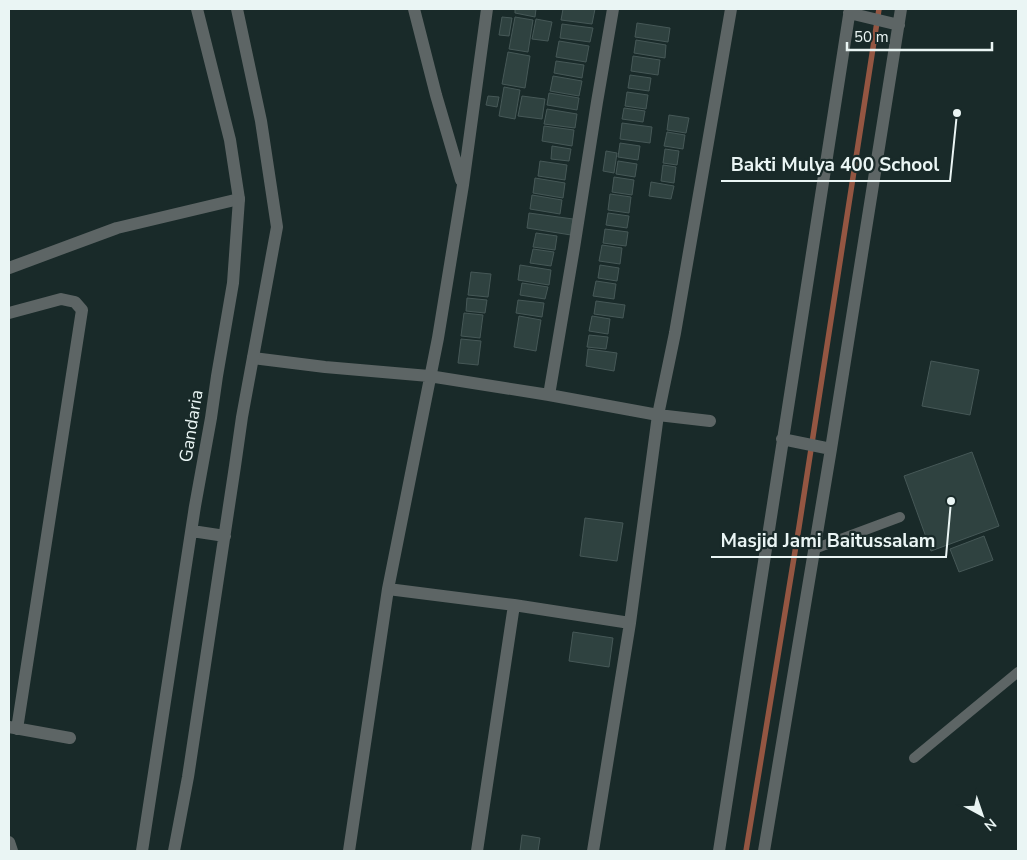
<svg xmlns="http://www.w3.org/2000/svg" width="1027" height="860" font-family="'Nunito Sans',sans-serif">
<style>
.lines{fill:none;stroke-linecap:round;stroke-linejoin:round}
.stream{stroke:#945642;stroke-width:5.5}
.building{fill:#2f4240;stroke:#465857}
.service{stroke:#5d6565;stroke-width:10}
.minor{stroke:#5d6565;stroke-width:12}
.tertiary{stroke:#5d6565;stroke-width:12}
.labels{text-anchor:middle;stroke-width:4.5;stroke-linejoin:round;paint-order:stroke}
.street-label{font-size:18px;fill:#eaf5f4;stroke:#192a29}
.leader{fill:none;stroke:#eaf5f4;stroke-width:2}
.callout-dot{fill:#eaf5f4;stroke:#192a29;stroke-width:2}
.callout-label{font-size:19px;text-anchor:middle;font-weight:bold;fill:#eaf5f4;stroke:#192a29;stroke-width:4.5;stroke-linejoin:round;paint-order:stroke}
</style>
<rect width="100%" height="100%" fill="#192a29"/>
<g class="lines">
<path class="stream" d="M746,851L799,527L879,9"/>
</g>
<path class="building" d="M515,9H536L535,17L515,13Z
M563,9H595L592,24L561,20Z
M502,17L512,18L509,36L499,35Z
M515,17L533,20L528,52L509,49Z
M536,19L552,22L548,41L532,39Z
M637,23L670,28L668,42L635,37Z
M562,24L593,28L590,42L560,38Z
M636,40L666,45L665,58L634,53Z
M559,41L589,46L586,62L556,57Z
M508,52L530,56L525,88L502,84Z
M633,56L660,60L658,75L631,71Z
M556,61L584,65L582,78L554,73Z
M630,75L651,78L649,91L628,88Z
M553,76L582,81L579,96L550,91Z
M504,87L520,90L515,119L499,116Z
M627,92L648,95L646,109L625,106Z
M549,93L579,98L577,110L547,105Z
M488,96L499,97L497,107L486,105Z
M522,96L545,99L542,119L518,116Z
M624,108L645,111L643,122L622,119Z
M547,109L577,114L575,128L544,124Z
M669,115L689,118L686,133L667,130Z
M622,123L652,127L650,143L620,139Z
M544,126L574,130L572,146L542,141Z
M667,132L685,135L683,149L664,146Z
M620,143L640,146L638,160L618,157Z
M552,146L571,149L569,161L551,159Z
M665,149L679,151L677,165L663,163Z
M606,151L617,153L614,173L603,171Z
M540,161L567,165L565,180L538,176Z
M618,161L637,164L635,177L616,174Z
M663,165L676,167L674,183L661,181Z
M614,177L634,180L632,195L612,192Z
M535,178L565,183L563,198L533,193Z
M651,182L674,186L671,199L649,196Z
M610,194L631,197L629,213L608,210Z
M532,195L562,200L560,214L530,209Z
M529,213L573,219L571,235L527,228Z
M608,213L629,216L627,228L606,225Z
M605,229L628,232L626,246L603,243Z
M536,233L557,236L555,250L533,247Z
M602,245L622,248L620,264L599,261Z
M533,249L554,252L551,266L530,263Z
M520,265L551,270L549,285L518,280Z
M600,265L619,268L617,281L598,278Z
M471,272L491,274L488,297L468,295Z
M596,281L616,284L614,299L593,296Z
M522,283L548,287L545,299L520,295Z
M467,298L487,300L485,313L466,311Z
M518,300L544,303L542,317L516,313Z
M596,301L625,305L623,318L594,314Z
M464,313L483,315L480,338L461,336Z
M519,316L541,320L536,351L514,347Z
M592,316L610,319L608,334L589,331Z
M589,335L608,337L606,349L587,347Z
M461,339L481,341L478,365L458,363Z
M588,349L617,353L614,371L586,366Z
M931,361L979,370L970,415L922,406Z
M972,452L999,526L931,551L904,476Z
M585,518L623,523L617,561L580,556Z
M984,536L993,560L959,572L950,549Z
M573,632L613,638L609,667L569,661Z
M522,835L540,838L538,851H520Z"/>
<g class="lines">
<path class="service" d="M814,549L900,517
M914,758L1018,672"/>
<path class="minor" d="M414,9L436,95L461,180
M849,13L899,25
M9,268L117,228L239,199
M9,313L61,299L75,302L82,310L17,729
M253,358L325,367L429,376L549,395L658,415L710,421
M549,395L574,248L597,102L613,9
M782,439L831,449
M388,589L514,605L630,623
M9,727L70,738
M9,842L12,851
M349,851L388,589L438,338L463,185L487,9
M477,851L514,605
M593,851L630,623L658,415L675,333L731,9
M719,851L850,9
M764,851L831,449L901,9"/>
<path class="tertiary" d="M192,531L225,536
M142,851L195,506L211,418L217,376L233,283L239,199L230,140L197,9
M174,851L188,777L235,466L242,417L277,227L261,121L237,9"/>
</g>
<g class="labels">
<g class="street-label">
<text transform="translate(191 426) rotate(-81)" y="6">Gandaria</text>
</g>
</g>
<path class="leader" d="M957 113L950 181H721M951 501L946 557H711"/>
<g class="callout-dot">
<circle cx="957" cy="113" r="5"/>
<circle cx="951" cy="501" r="5"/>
</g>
<g class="callout-label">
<text x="835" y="171">Bakti Mulya 400 School</text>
<text x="828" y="547">Masjid Jami Baitussalam</text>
</g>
<rect width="1027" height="860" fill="none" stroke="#eaf5f4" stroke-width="20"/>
<g transform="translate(982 815) rotate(140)" stroke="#192a29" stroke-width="4" paint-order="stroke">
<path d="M0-4L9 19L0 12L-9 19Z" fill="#eaf5f4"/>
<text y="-8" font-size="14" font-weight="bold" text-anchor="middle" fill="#eaf5f4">N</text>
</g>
<path d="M847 42v8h145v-8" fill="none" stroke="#eaf5f4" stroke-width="2.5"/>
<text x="854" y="42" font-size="15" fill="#eaf5f4" stroke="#192a29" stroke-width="4" paint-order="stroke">50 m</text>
</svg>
